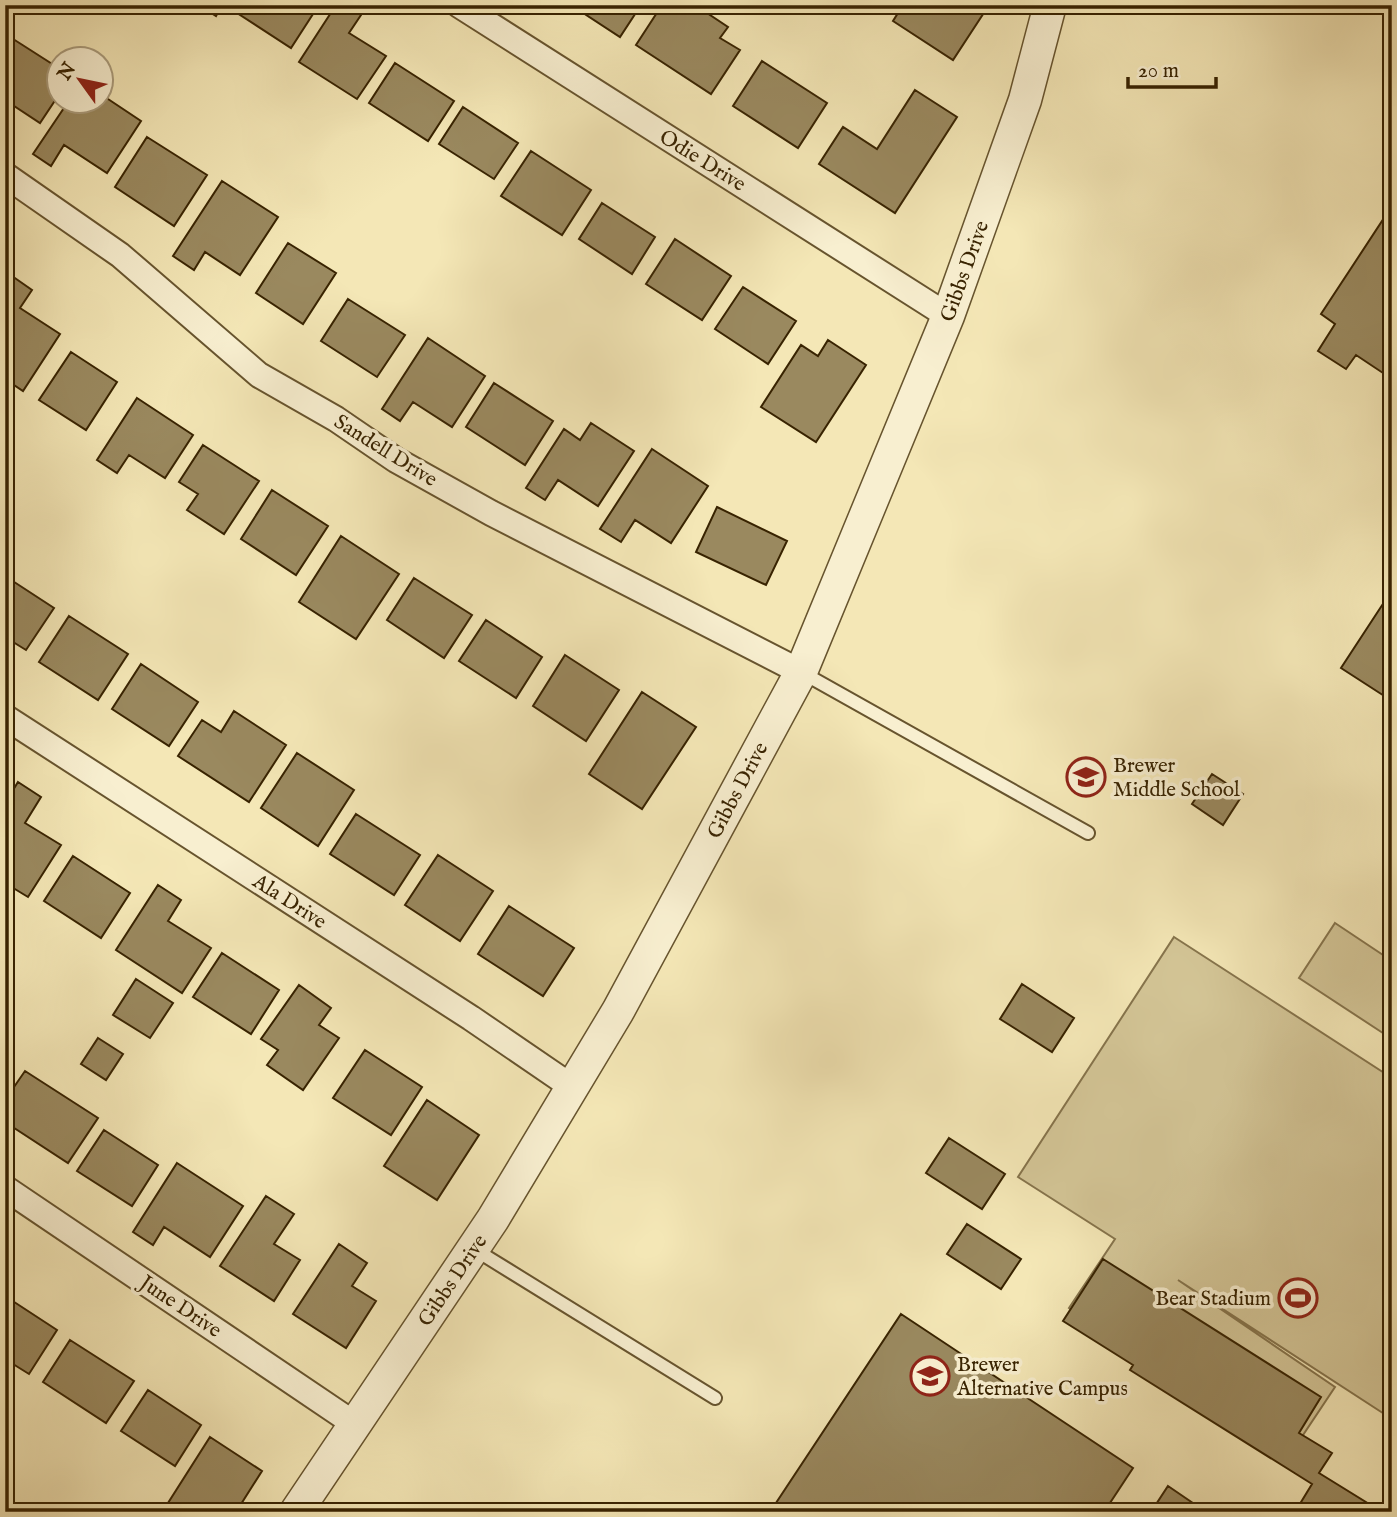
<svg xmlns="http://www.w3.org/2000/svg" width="1397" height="1517" font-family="'IM FELL English',serif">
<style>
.green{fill:#d4c697;stroke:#86744c;stroke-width:2}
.building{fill:#9a895f;stroke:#382301;stroke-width:2}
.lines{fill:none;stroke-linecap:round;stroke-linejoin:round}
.service-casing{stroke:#67542e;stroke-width:16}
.minor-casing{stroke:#67542e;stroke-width:28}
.tertiary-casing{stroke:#67542e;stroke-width:35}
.service{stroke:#f8efd0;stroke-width:12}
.minor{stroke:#f8efd0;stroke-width:24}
.tertiary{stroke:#f8efd0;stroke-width:32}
.labels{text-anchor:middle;stroke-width:7;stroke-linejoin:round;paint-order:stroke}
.street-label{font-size:21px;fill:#382301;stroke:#f8efd0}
.poi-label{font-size:21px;fill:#382301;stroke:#f8efd0;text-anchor:start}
</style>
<rect width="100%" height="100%" fill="#f4e7b6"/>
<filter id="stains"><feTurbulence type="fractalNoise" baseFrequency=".00286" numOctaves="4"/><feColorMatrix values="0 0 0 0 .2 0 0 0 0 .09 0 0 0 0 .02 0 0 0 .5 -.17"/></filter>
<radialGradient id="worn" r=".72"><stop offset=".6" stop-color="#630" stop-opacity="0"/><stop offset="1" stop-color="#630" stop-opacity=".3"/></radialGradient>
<path class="green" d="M1335,923L1392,961V1039L1299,978Z
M1174,937L1392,1078V1419L1178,1280L1335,1387L1289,1456L1069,1308L1115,1239L1018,1177Z"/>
<path class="building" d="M199,5H222L216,16Z
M242,5H300L313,14L291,48L237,13Z
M336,5H347L361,15L349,33L386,56L357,99L299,62Z
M571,5H641L620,37Z
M662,5H695L728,27L720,38L740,50L711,94L636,45Z
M903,5H989L953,60L893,21Z
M10,37L60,69V93L40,123L5,100V44Z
M762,61L827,103L798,148L733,106Z
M395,63L454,101L428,141L369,103Z
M915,90L957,117L895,213L819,164L843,127L877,149Z
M102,95L141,121L107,173L64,145L51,166L33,154L68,102H102Z
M463,107L518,143L494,179L439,144Z
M147,137L207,175L174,226L115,187Z
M531,151L591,190L562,235L501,196Z
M222,181L278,217L240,275L205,252L194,270L173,256Z
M602,203L655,237L632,274L579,239Z
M1386,215L1392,219V379L1356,355L1346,369L1318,351L1335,324L1321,314Z
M675,239L731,276L702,320L646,284Z
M288,243L336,273L303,324L256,293Z
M12,276L32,290L20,308L60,334L23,391L5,379V287Z
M743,287L796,321L768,364L715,329Z
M348,299L405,335L377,377L321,341Z
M428,338L485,376L452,427L413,402L400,421L382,409Z
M828,340L866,365L816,442L761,407L801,345L818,356Z
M71,352L117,382L86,430L39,400Z
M494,383L553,421L525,465L466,427Z
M137,398L193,435L165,478L129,455L117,473L97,460Z
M591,423L634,451L598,506L558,480L545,500L526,488L564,429L580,440Z
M203,445L259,481L224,534L187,510L198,494L179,482Z
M652,449L708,486L671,543L635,520L621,542L600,529Z
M272,490L328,526L296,575L241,539Z
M717,507L787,541L766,585L696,552Z
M341,536L399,574L356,639L299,602Z
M5,576L54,608L26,650L5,637Z
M414,578L472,615L444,658L387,620Z
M1392,590V701L1341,668Z
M69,616L128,654L98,700L39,662Z
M486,620L542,657L516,698L459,661Z
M565,655L619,690L586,741L533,706Z
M141,664L198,702L169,746L112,709Z
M642,692L696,727L642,809L589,774Z
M234,711L286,745L249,802L178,756L202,720L221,732Z
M297,753L354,790L318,846L261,808Z
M1212,774L1243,794L1223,825L1192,804Z
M18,782L41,797L25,823L61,845L28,897L5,883V803Z
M356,814L420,855L394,895L330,854Z
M438,855L493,891L460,941L405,905Z
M73,856L130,893L101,938L44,901Z
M158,885L181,900L168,921L211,948L182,993L116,950Z
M509,906L574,948L543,996L478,954Z
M222,953L279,990L251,1034L193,997Z
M136,979L173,1003L150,1038L113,1015Z
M1022,984L1074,1018L1052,1052L1000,1019Z
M299,985L331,1008L319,1025L339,1038L303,1090L267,1065L278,1050L261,1039Z
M98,1038L123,1054L106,1080L81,1064Z
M365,1050L422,1087L391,1135L333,1098Z
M25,1071L98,1118L68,1163L5,1122V1100Z
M427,1100L479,1135L437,1200L384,1166Z
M104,1130L158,1165L132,1206L77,1171Z
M949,1138L1005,1174L982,1209L926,1173Z
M177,1163L243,1206L210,1257L164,1227L153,1245L133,1232Z
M266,1196L294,1214L274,1244L300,1260L274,1301L220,1266Z
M967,1224L1021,1259L1001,1289L947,1254Z
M339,1244L367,1263L352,1286L376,1301L346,1348L293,1314Z
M1103,1259L1321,1397L1299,1433L1332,1453L1319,1473L1382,1512H1295L1312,1484L1130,1370L1133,1365L1063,1321Z
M5,1296L57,1330L29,1374L5,1359Z
M901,1314L1133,1468L1104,1512H770Z
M70,1340L134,1381L106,1423L43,1382Z
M148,1390L201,1425L175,1466L121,1431Z
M210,1437L262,1471L236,1512H182L168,1503Z
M1168,1486L1206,1512H1151Z"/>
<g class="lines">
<g class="service-casing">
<path id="service" d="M801,672L1088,833
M474,1249L715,1398"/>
</g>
<g class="minor-casing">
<path id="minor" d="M459,5L948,316
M5,175L120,255L259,375L336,419L396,460L491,513L801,672
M5,717L471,1018L572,1087
M5,1188L356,1425"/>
</g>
<g class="tertiary-casing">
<path id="tertiary" d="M296,1512L493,1219L618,1011L801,672L948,316L1025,100L1050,5"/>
</g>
<use href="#service" class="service"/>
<use href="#minor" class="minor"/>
<use href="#tertiary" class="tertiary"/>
</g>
<defs>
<g id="school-ring" transform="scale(2.0125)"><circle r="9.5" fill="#f8efd0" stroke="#8f2418" stroke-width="1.5"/><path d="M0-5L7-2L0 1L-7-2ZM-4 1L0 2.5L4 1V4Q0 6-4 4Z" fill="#8f2418"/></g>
<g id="stadium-ring" transform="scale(2.0125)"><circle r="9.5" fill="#f8efd0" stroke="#8f2418" stroke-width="1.5"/><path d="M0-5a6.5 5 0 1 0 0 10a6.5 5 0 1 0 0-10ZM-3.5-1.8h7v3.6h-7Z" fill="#8f2418"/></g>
</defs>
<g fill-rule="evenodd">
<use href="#school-ring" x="1086" y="777"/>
<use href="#stadium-ring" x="1298" y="1298"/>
<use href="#school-ring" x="930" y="1376"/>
</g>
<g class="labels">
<g class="street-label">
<text transform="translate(703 160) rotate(32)" y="7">Odie Drive</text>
<text transform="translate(964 271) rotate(-70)" y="7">Gibbs Drive</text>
<text transform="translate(386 450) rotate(32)" y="7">Sandell Drive</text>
<text transform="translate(737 790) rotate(-62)" y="7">Gibbs Drive</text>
<text transform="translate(290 901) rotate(33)" y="7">Ala Drive</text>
<text transform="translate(452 1280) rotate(-56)" y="7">Gibbs Drive</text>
<text transform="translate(181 1306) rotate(34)" y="7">June Drive</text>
</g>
<g class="poi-label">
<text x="1113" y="772">Brewer<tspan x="1113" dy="24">Middle School</tspan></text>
<text x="1271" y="1305" text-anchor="end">Bear Stadium</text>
<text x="957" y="1371">Brewer<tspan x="957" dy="24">Alternative Campus</tspan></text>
</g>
</g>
<rect width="1397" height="1517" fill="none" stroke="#f4e7b6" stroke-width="28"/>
<rect x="7" y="7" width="1383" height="1503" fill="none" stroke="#382301" stroke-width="3.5"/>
<rect x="14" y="14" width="1369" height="1489" fill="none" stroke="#382301" stroke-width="2"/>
<g transform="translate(80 80) rotate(303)"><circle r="33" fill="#f8efd0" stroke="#ab9d7d" stroke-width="2"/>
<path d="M0-5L12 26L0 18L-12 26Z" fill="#8f2418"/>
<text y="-10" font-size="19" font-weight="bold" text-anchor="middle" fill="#382301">N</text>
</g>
<path d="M1128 77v10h88v-10" fill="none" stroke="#382301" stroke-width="3.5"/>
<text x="1138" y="77" font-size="21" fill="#382301" stroke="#f8efd0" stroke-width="5" paint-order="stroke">20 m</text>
<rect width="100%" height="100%" filter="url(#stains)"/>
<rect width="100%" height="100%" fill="url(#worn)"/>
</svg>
